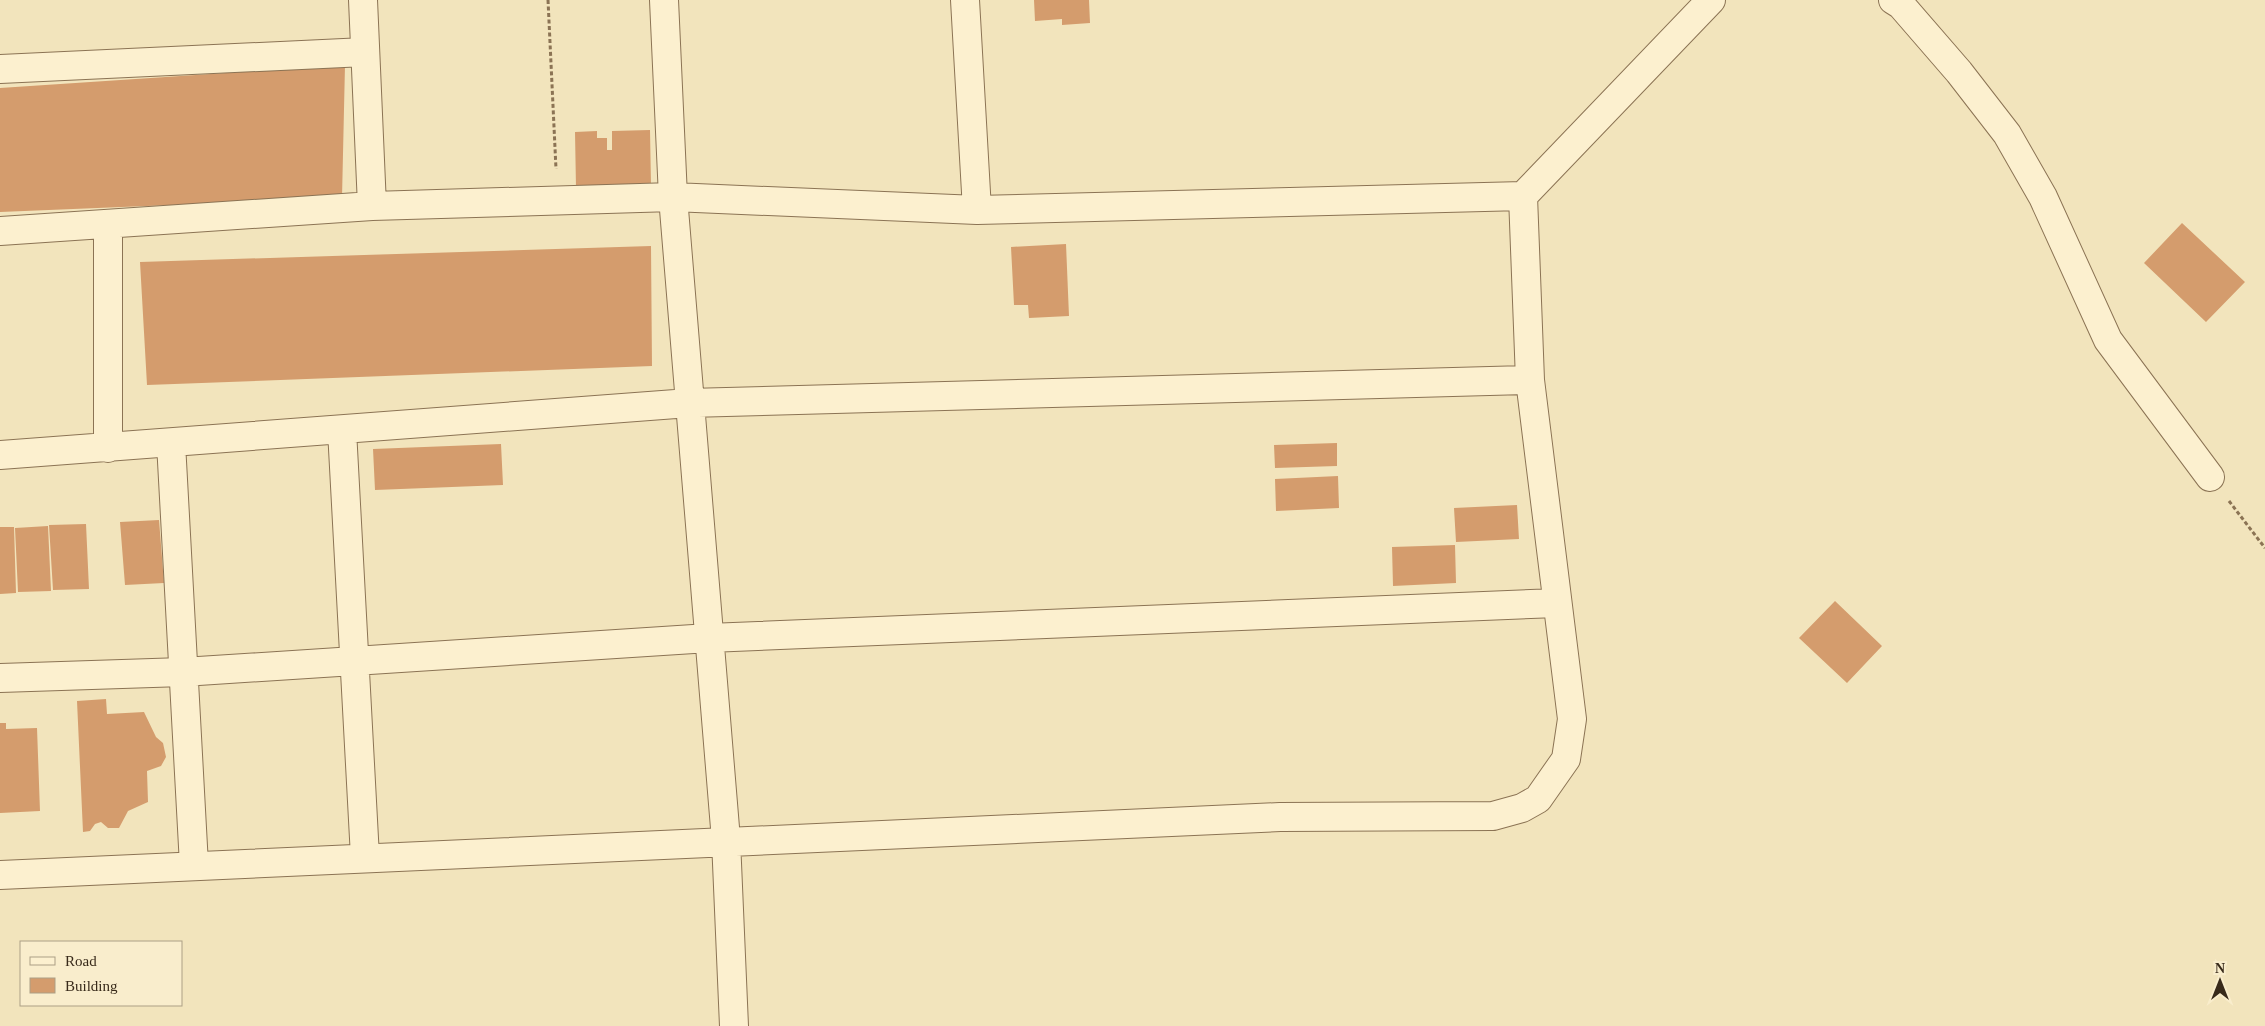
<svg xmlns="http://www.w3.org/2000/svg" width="2265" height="1026" font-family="Georgia,serif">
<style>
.building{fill:#d49c6d}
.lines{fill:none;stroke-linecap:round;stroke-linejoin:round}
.street-casing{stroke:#8b7354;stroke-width:30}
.path{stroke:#8b7354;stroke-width:3;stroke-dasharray:4 2.5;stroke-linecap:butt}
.street{stroke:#fcf0cf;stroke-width:28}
</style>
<rect width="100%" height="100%" fill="#f2e4bc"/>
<path class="building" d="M1034,0H1089L1090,23L1062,25V19L1035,21Z
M345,65L342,198L0,212V88Z
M650,130L651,186L576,188L575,132L597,131V138H607V150H612V131Z
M2182,223L2245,282L2206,322L2144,263Z
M1066,244L1069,316L1029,318L1028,305H1014L1011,247Z
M651,246L652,366L147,385L140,262Z
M1337,443V466L1275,468L1274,445Z
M501,444L503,485L375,490L373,449Z
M1338,476L1339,508L1276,511L1275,479Z
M1517,505L1519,539L1456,542L1454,508Z
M159,520L164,583L125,585L120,522Z
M86,524L89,589L53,590L49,525Z
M48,526L51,591L18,592L15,528Z
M0,527H14L16,593L0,594Z
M1455,545L1456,583L1393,586L1392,547Z
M1835,601L1882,646L1847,683L1799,638Z
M106,699L107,714L144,712L156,737L163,743L166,757L161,766L147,771L148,802L128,811L119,828H108L101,822L95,824L90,831L83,832L77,701Z
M0,723H6V729L37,728L40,811L0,813Z"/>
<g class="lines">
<g class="street-casing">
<path id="street" d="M363,0L372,206
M664,0L673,197L726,840L734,1026
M965,0L977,210
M1893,0L1901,5L1959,72L2007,134L2043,197L2108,340L2210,477
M0,69L365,52
M108,224V448
M0,231L372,206L673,197L977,210L1523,196
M342,430L365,857
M171,443L194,865
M0,455L689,403L1530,380
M0,678L183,672L709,638L1557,603
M0,875L1280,817L1493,816L1522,808L1538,799L1566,759L1572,719L1530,380L1523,196L1711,0"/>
</g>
<path class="path" d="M548,0L556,169
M2229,501L2265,548"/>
<use href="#street" class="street"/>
</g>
<rect x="20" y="941" width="162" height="65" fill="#f9edcc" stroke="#ac9f85"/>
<rect x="30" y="957" width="25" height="8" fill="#fcf0cf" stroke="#ac9f85"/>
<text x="65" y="966" font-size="15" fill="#382a1a">Road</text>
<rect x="30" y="978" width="25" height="15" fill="#d49c6d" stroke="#ac9f85"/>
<text x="65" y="991" font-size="15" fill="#382a1a">Building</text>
<g transform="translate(2220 981)" stroke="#f9edcc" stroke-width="4" paint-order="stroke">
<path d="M0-4L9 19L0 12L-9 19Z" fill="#382a1a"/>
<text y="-8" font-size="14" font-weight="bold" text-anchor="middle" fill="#382a1a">N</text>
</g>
</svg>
